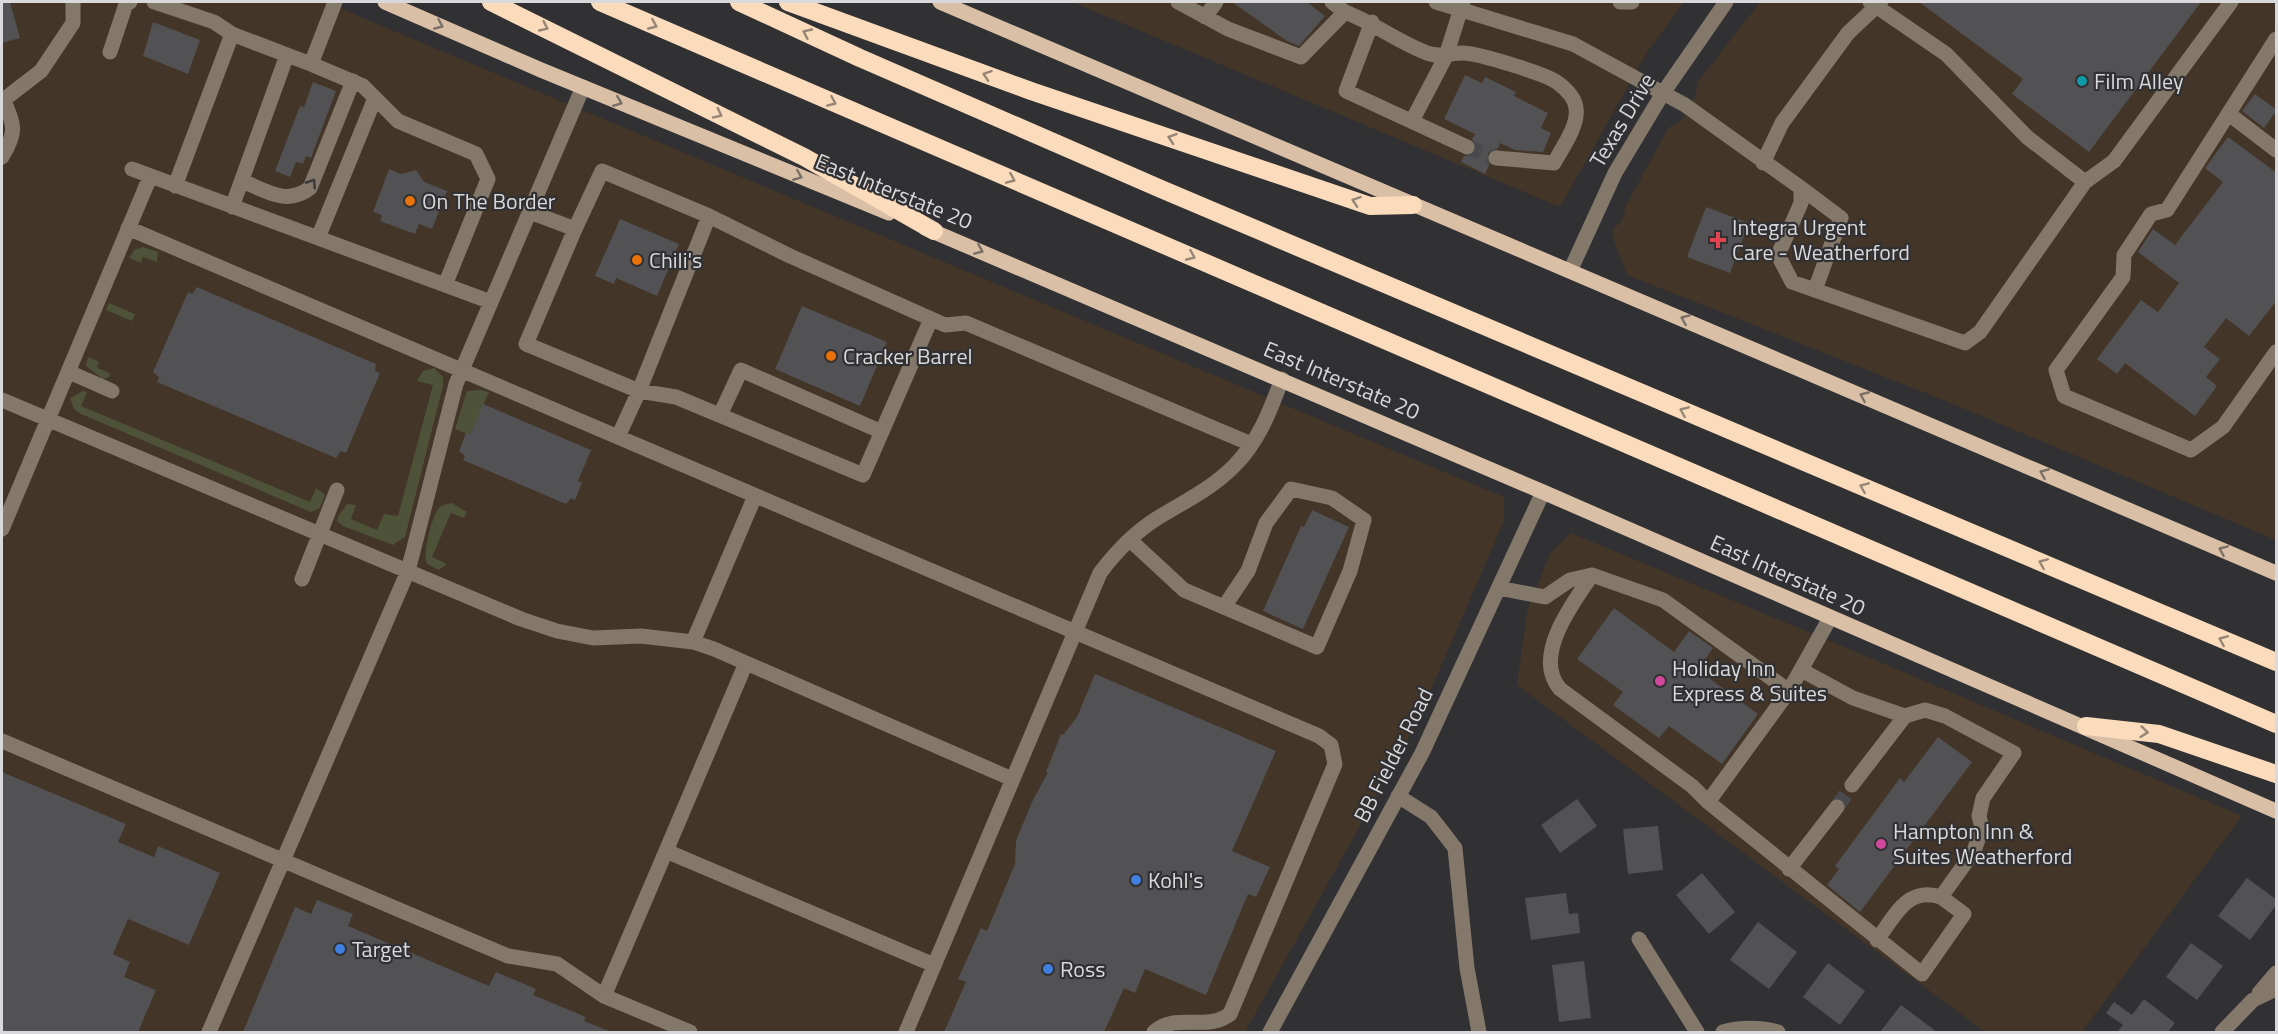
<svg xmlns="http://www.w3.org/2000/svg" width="2278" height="1034" font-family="'Titillium Web',sans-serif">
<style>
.commercial{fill:#433527}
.green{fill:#4e5239}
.building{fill:#525154}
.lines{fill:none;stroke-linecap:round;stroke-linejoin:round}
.minor-tunnel{stroke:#4a494c;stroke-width:15;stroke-dasharray:15 8;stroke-linecap:butt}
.minor{stroke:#84786b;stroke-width:15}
.major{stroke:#d8bfa5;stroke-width:15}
.highway{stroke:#fadbbb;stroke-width:18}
.oneway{stroke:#7c7066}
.oneway2{stroke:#968677}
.oneway3{stroke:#393739}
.culture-dot{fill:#0f9aa8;stroke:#313033;stroke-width:2}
.food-dot{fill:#e8710a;stroke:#313033;stroke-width:2}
.health-dot{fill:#e0444e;stroke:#313033;stroke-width:2}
.hotel-dot{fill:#d1479c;stroke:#313033;stroke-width:2}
.shop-dot{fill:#3f7fe0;stroke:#313033;stroke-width:2}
.labels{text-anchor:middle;stroke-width:4.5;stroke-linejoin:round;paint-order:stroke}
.poi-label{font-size:22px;fill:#d9d8da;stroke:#313033;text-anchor:start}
.street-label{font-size:22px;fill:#d9d8da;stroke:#313033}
</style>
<rect width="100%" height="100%" fill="#313033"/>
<path class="commercial" d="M2,2H325L1504,497V521L1414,729L1245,1032H2Z
M1072,2H1684L1646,54L1560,207Z
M1760,2H2276V540L1948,402L1627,275L1612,235L1615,226L1620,224L1625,212L1624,209L1669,127L1681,121L1696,95L1697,83Z
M1571,533L1854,651L2242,816L2082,1032H1985L1517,685L1527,611L1550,553Z"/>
<path class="green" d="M143,247L158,252L157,262L143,257L141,263L129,258L134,250Z
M109,303L135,314L132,321L106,310Z
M88,357L99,362L97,368L110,373L109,377L103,379L86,366Z
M434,368L443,377V386L405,537L393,545L343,526L337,521L338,516L347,504L356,505L351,519L377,530L384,514L398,516L433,385L417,381L423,371Z
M480,390L489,392L470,435L455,429L467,391Z
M83,391L87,392L81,406L310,502L316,488L325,495L320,508L311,512L81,414L74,409L70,398Z
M452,503L467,512L464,518L451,513L432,557L447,564L439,570L427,564C422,555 432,515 439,508C443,504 447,504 452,503Z"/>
<path class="building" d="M2,2H10L20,38L2,43Z
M1232,2H1307L1325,16L1299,46L1287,41Z
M1919,2H2201L2089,152L2012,94L2023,79Z
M153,22L200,40L188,74L143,56Z
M1465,75L1482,83L1485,77L1516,92L1514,96L1548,113L1541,128L1551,133L1543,152L1515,150L1500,143L1498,148L1488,153L1489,165L1485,174L1461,162L1464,156L1472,155L1476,152L1477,146L1472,139L1475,134L1444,119Z
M313,82L336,91L311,158L306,156L303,164L296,162L290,177L275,171L300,106L304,107Z
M2255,94L2277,110L2264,128L2242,111Z
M2228,137L2277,173V300L2249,336L2226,318L2204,347L2220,359L2206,377L2217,386L2195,416L2125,363L2117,374L2097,359L2141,300L2158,312L2179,283L2138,252L2153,229L2175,245L2223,182L2205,168Z
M389,169L401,174L416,170L424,182L447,191L432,229L419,224L415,234L380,221L382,215L373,212Z
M1706,207L1749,223L1730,273L1687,257Z
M620,219L679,244L657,296L616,278L614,284L595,276Z
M197,287L376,364L375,371L380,373L346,453L341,451L336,458L157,382L159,377L153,372L188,292L192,294Z
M802,306L887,342L860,406L775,369Z
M483,404L591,450L578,481L582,483L575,500L571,498L566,504L463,460L465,456L459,451L466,433L470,435Z
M1312,510L1349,527L1303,629L1263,611L1301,526L1304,527Z
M1614,608L1674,652L1689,631L1713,648L1698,670L1758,714L1722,764L1669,726L1659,738L1613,705L1623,692L1577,659Z
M1095,674L1276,751L1232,851L1270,867L1256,897L1248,894L1206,995L1145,969L1135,993L1124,988L1104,1032H944L966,982L958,979L981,928L987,931L1015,864L1016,841L1032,802L1048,772H1046L1061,734L1063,735L1077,717Z
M1938,737L1972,762L1860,912L1827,885L1839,869L1835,866L1900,778L1904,782Z
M2,772L126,824L118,842L154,857L158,846L220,873L189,945L128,919L113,954L130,962L124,977L156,990L138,1032H2Z
M1577,799L1597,826L1560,853L1541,825Z
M1658,826L1663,870L1628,874L1623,829Z
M1702,873L1735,912L1709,934L1676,895Z
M2247,878L2277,900V904L2250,940L2218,916Z
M1566,893L1569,914L1578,913L1580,933L1531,940L1525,898Z
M317,900L353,914L348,926L489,986L496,972L536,989L533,995L586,1017L584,1021L611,1032H243L295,907L311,914Z
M1758,922L1797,952L1769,989L1730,960Z
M2191,943L2223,966L2197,1000L2166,977Z
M1584,961L1591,1018L1559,1022L1552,965Z
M1828,963L1865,991L1840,1025L1803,997Z
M2144,999L2175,1023L2168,1032H2117L2123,1025L2106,1013L2114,1002L2132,1015Z
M1901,1005L1937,1032H1880Z"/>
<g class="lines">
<path class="minor-tunnel" d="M1467,147L1496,158
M1837,807L1852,785"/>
<path class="minor" d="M154,2L214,22L232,34L287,55
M1178,2L1228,29L1301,57L1345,12C1374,23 1398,42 1427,53C1439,58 1450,53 1463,53C1477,53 1547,74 1558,83C1566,89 1575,98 1576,108C1579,125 1562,148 1554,163L1496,158
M1332,2L1345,12
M1436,2L1573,44L1685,105L1801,188V203L1778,255L1792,282L1965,343L1980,332L2085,182L2114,161L2231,2
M1620,2H1632
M1870,2L1946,54L2027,137L2085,182
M1205,17L1216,2
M1372,22L1346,91L1467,147
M2276,39L2167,210L2151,214L2124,255L2123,277L2056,370L2064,396L2191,450L2223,427L2276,352
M110,52L126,4L130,2
M311,64L363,86L398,121L476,154L488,179L445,285
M2,101L41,71L73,23V2
M2229,114L2276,150
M1412,121L1446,56L1463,2
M2,157C17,132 15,126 3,99
M1763,163L1782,123L1848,33L1881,2
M132,169L491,302
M242,181C267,191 287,206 310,188L353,81
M175,186L232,34
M1801,188L1841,218L1815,290
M232,207L287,55L311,64L335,2
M530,212L575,229L526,344L639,391L709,216L602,171L575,229
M709,216L790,256L945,325L966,323L1251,444
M128,228L1319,736L1331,745L1335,764L1230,1014C1207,1032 1176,1012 1154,1032
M318,238L375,98
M1571,269L1615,173L1663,93L1726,2
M69,372L112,391
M2,400L521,619L557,631L593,638L641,636L693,642L714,649L1012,779
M720,415L741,370L882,432
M618,437L639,391L676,397L863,475L931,319
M2,529L150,177
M1130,540L1184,590L1317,647L1350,571L1364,520L1332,498L1291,489L1266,523L1248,571L1224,607
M302,579L337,490
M1499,588L1545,597L1570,580L1592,575L1663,600L1789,691L1708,802L1692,786L1560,689C1532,657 1572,604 1592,575
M693,642L755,496
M746,663L666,851L934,965
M1789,691L1830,618
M2,741L508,956L557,964L604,996L690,1032
M1852,785L1905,716
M1398,796L1431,817L1455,848L1467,968L1479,1032
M1708,802L1922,974L1964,914L1941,897L1974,851L1982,828L1979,816L1983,798L2014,753L1945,716L1925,710L1905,716L1853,698L1803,671
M1789,869L1837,807
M1639,939L1697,1032
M1877,940C1895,916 1907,886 1941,897
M2259,993L2276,973
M604,996L666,851
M209,1032L408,571L456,384L583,87
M906,1032L1100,573C1115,553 1134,533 1156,519C1183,502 1210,490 1233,467C1258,443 1270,411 1282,379
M1270,1032L1422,753L1543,492
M1723,1032C1739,1027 1761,1027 1778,1032
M2222,1032L2253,1000L2276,989"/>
<path class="major" d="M385,2L541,70L889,213
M940,2L2276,573
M925,228L1543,492L2276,811"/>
<path class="highway" d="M491,2L804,157L934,231
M600,2L2276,724
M739,2L860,58L1161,189L2276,662
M788,2L1031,91L1370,206L1413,205
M2086,726L2159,734L2276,774"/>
</g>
<defs><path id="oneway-chevron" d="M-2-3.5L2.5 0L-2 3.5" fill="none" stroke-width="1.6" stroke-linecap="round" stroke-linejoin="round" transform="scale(1.5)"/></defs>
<g class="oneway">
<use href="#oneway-chevron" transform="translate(439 25) rotate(24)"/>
<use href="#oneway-chevron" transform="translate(618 102) rotate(22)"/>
<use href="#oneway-chevron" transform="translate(798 176) rotate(22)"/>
<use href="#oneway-chevron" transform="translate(979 250) rotate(23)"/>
<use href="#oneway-chevron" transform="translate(1685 319) rotate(-157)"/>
<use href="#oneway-chevron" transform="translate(1864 396) rotate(-157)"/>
<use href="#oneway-chevron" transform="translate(2044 473) rotate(-157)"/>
<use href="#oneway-chevron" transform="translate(2223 550) rotate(-157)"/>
</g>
<g class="oneway2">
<use href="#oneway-chevron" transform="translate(653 25) rotate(23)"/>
<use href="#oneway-chevron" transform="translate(544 27) rotate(25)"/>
<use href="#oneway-chevron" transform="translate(807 33) rotate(-155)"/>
<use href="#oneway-chevron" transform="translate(987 75) rotate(-161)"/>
<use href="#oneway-chevron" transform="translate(832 102) rotate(23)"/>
<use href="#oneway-chevron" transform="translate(718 114) rotate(27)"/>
<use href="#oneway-chevron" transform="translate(1172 138) rotate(-161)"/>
<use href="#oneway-chevron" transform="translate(1011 179) rotate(23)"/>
<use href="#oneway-chevron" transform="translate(1356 201) rotate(-161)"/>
<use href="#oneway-chevron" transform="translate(1191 256) rotate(23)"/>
<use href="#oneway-chevron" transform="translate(1684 411) rotate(-157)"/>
<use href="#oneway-chevron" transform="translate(1864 487) rotate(-157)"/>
<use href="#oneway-chevron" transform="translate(2043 563) rotate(-157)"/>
<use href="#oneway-chevron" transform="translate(2223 640) rotate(-157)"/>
<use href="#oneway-chevron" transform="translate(2144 732) rotate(6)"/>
</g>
<use class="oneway3" href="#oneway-chevron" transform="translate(312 183) rotate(-57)"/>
<circle class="culture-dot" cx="2082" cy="81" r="6"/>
<g class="food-dot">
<circle cx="410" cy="201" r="6"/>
<circle cx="637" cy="260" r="6"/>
<circle cx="831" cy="356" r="6"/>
</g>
<path class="health-dot" d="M1715 231h6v6h6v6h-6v6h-6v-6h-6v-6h6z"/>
<g class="hotel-dot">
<circle cx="1660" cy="681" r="6"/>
<circle cx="1881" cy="844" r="6"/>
</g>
<g class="shop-dot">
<circle cx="1136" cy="880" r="6"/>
<circle cx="340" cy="949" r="6"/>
<circle cx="1048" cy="969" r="6"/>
</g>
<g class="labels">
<g class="poi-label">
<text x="2094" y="89">Film Alley</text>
<text x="422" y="209">On The Border</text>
<text x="1732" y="235">Integra Urgent<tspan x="1732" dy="25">Care - Weatherford</tspan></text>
<text x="649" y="268">Chili's</text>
<text x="843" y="364">Cracker Barrel</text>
<text x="1672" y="676">Holiday Inn<tspan x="1672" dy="25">Express &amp; Suites</tspan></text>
<text x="1893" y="839">Hampton Inn &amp;<tspan x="1893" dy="25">Suites Weatherford</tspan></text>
<text x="1148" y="888">Kohl's</text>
<text x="352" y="957">Target</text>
<text x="1060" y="977">Ross</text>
</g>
<g class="street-label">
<text transform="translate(1622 120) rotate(-59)" y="8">Texas Drive</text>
<text transform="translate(894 191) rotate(22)" y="8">East Interstate 20</text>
<text transform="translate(1342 380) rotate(23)" y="8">East Interstate 20</text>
<text transform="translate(1788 575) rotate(24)" y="8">East Interstate 20</text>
<text transform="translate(1393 755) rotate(-63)" y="8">BB Fielder Road</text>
</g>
</g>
<rect width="2278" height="1034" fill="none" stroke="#d9d8da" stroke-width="6"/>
</svg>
